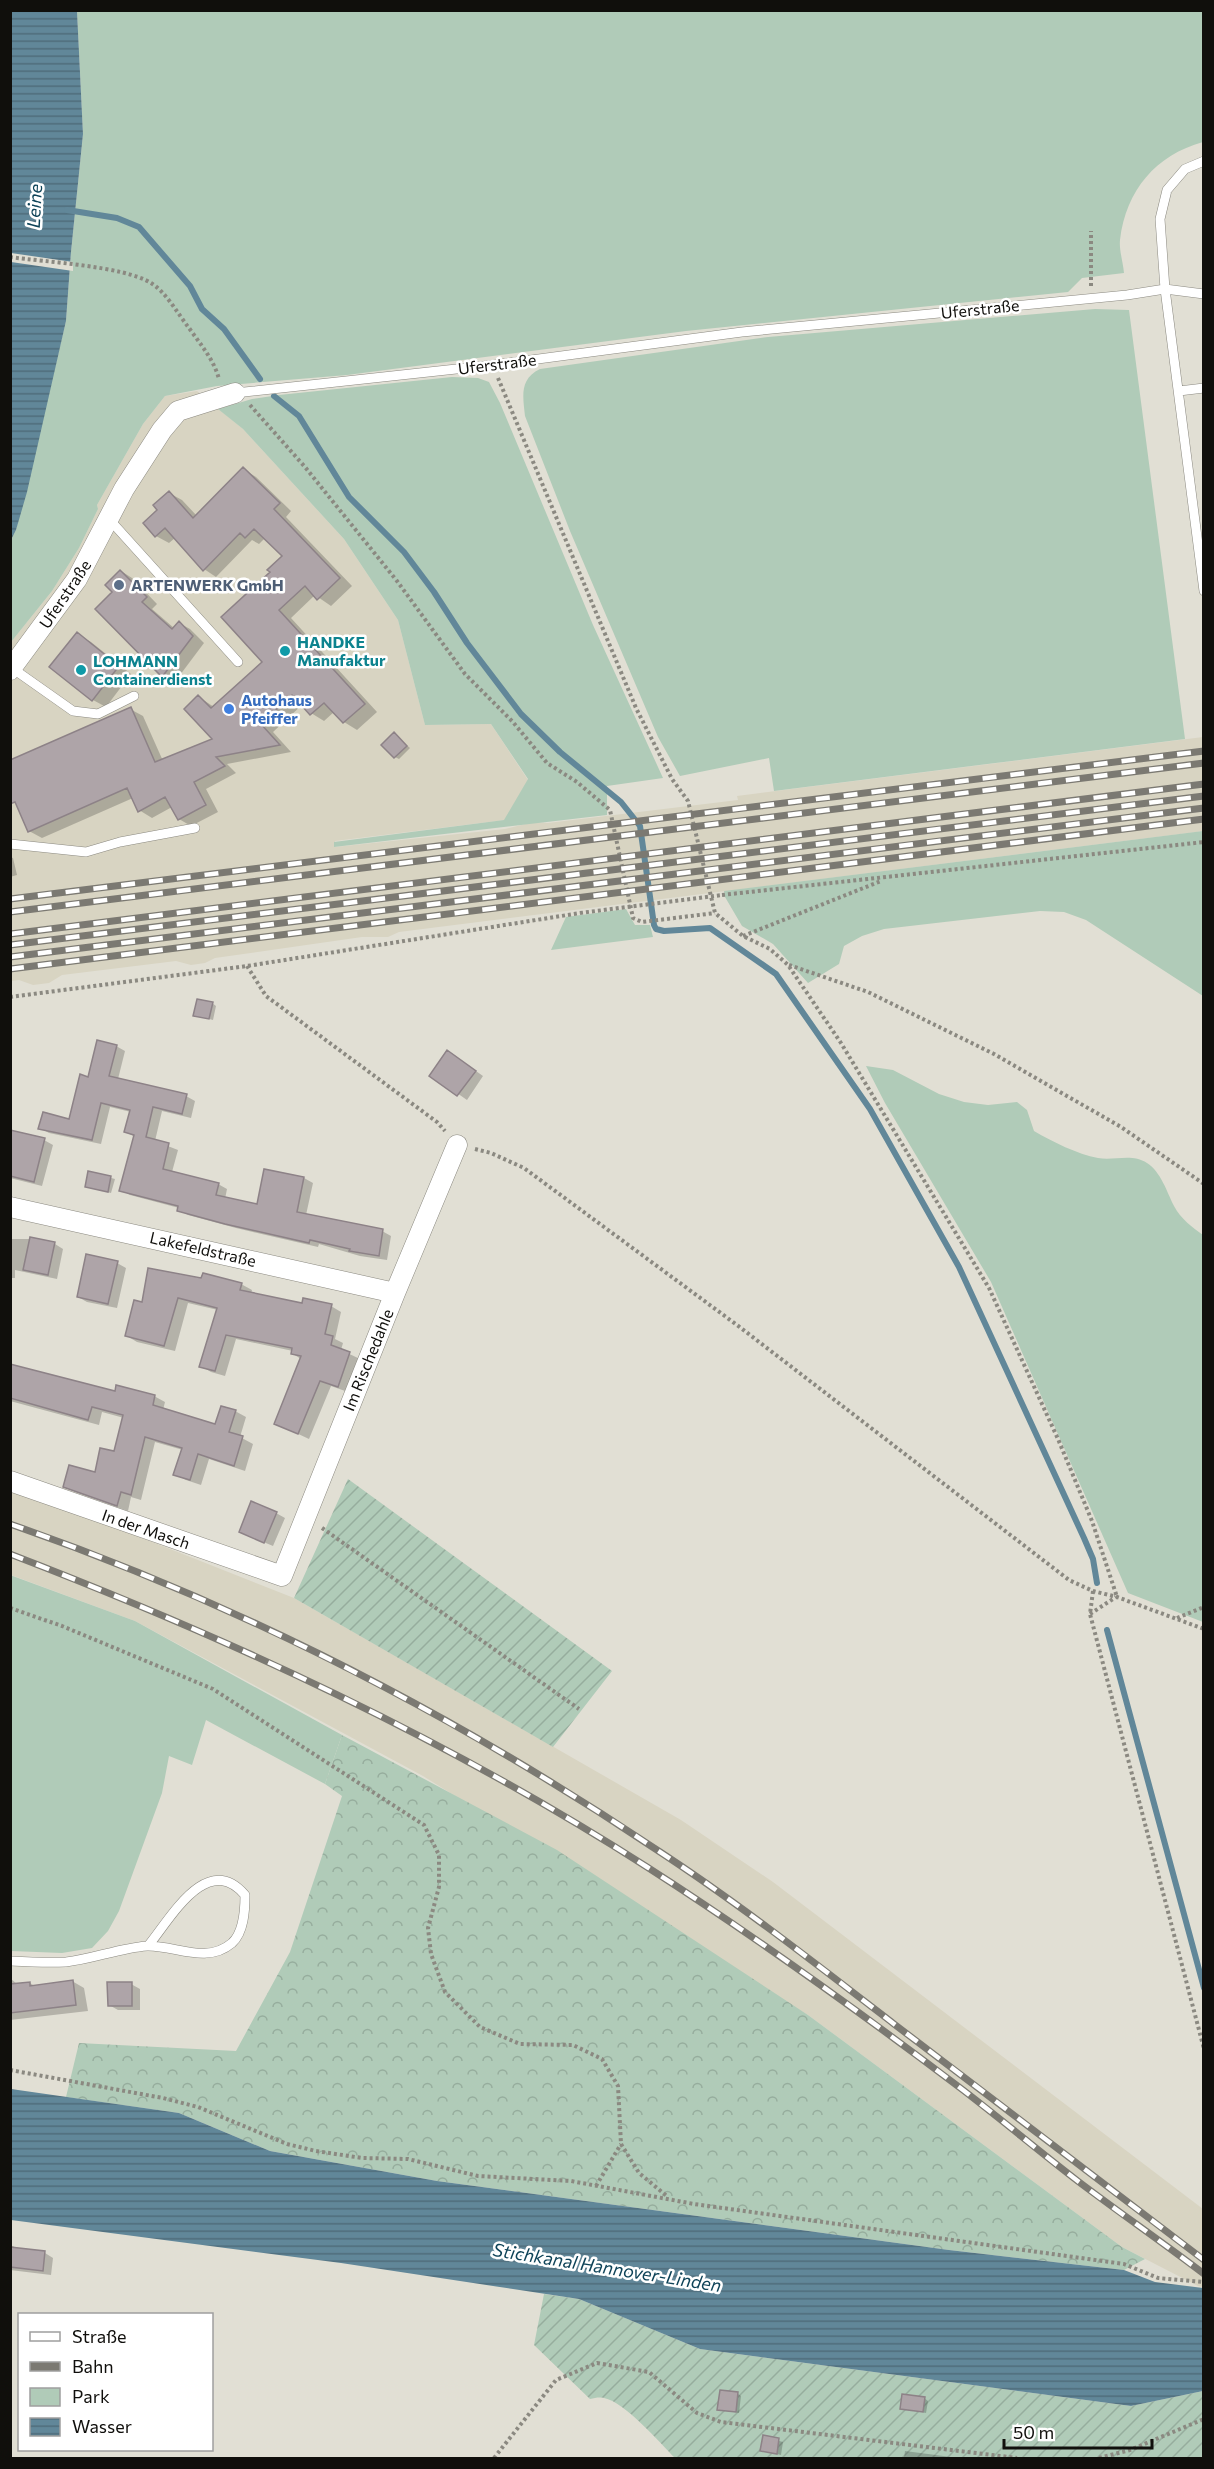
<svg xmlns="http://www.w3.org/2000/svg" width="1214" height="2469" font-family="Commissioner,sans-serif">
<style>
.built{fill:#d8d4c2}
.green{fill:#b0cbb8}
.forest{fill:url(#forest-crowns)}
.garden{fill:url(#garden-furrows)}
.water{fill:url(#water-rules)}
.pier{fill:#e1dfd4}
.shadow{fill:#0003}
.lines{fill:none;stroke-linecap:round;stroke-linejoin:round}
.stream{stroke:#618799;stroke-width:6}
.building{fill:#aea4a8;stroke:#8d8287;stroke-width:1.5}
.service-casing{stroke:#8b8980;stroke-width:10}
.minor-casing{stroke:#8b8980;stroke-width:21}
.path{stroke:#8b8981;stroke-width:4;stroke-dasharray:3 3;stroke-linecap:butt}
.service{stroke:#fff;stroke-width:9}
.minor{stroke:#fff;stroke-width:20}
.rail-casing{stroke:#7b7972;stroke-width:7}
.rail{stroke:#fff;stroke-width:4.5;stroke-dasharray:14;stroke-linecap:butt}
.path-bridge{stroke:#8b8981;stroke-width:4;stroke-dasharray:3 3;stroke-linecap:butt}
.service-dot{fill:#5c6f8a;stroke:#fff;stroke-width:2}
.culture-dot{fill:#0f9aa8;stroke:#fff;stroke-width:2}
.shop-dot{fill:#3f7fe0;stroke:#fff;stroke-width:2}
.labels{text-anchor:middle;stroke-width:5;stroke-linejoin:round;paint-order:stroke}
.street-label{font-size:16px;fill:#100f0c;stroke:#fff}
.service-label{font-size:16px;font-weight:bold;fill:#4e5e75;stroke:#fff;text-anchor:start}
.culture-label{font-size:16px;font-weight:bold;fill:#0d838f;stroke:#fff;text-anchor:start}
.shop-label{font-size:16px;font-weight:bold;fill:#366cbe;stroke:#fff;text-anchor:start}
.water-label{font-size:18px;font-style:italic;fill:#0e4358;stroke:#fff}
</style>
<defs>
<pattern id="forest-crowns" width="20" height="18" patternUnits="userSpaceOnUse" patternTransform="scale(1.5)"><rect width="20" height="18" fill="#b0cbb8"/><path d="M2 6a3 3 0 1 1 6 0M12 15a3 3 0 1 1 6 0" fill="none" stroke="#96ad9d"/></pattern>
<pattern id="garden-furrows" width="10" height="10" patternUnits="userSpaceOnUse" patternTransform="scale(1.5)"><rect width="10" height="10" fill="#b0cbb8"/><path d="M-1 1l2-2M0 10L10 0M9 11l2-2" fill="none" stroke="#96ad9d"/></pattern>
<pattern id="water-rules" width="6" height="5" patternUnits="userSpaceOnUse" patternTransform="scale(1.5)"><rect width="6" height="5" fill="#618799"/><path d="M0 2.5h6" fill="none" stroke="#4f6d7b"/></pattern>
</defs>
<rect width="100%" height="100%" fill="#e1dfd4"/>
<path class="built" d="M197,391L243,429L344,539L398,620L425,725L491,724L528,780L505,820L335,841V847L505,829L534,822L548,823L738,800L737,796L1203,737L1204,831L399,932L388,937H362L215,958L205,963L191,965L176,961L62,975L49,983L33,985L19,980L11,981V642L52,591L79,548L98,509L97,505L143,424L165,396Z
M10,1491L117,1528L294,1598L681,1820L773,1882L1203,2209V2287L1198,2286L1122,2247L808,2015L423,1776L135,1621L11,1575Z"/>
<path class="green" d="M77,11H1203V142C1156,155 1126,190 1120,240C1119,250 1123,262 1124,273L1082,278L1068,292L686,331L347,375L217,386L165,396L143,424L97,505L98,509L79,548L52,591L11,642V540L16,530L66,321L71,252L83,134Z
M1095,309L1129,310L1185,739L774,791L769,758L680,776L658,737L570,531L525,416C523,397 519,379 540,369L768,337Z
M452,377L478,378L489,382L500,403L593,625L663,778L607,786V815L334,847V842L504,820L528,779L491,724L425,725L398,620L344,539L243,429L218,409L252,399L279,395Z
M1203,831V996L1086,920L1064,912L1040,911L884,929L862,936L844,946L839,964L808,983L773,944L742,926L725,897L724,891Z
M626,909L635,925H650L653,937L551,950L566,917Z
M866,1066L893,1070L939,1094L964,1102L988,1105L1017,1102L1027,1110L1034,1131C1053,1142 1077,1154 1098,1158C1114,1161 1132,1153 1147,1163C1161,1172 1167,1192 1174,1206C1181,1219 1192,1227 1203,1235V1622L1128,1593L991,1282L885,1103Z
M10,1575L135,1621L342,1735L325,1784L206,1720L192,1765L169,1756L162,1793L119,1911L108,1931L92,1948L62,1953L11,1951Z"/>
<path class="forest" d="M342,1735L557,1850L808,2015L1122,2247L1145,2259L1124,2270L949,2250L437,2181L270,2151L179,2113L66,2097L79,2043L236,2051L290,1952L342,1796L325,1784Z"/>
<path class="garden" d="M348,1479L612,1671L553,1747L294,1598Z
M544,2294L579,2299L700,2349L1131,2406L1203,2391V2458H675C660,2443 625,2402 604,2398C599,2397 595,2398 590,2399L534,2345Z"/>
<path class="water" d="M11,11H77L83,134L71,252L66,321L27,492L16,530L11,540Z
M11,2089L179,2113L270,2151L437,2181L949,2250L1124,2270L1155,2282L1203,2288V2391L1131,2406L700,2349L579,2299L341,2263L11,2220Z"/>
<path class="pier" d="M11,253L73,262V271L11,262Z"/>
<path class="shadow" d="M243,469L256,477L291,511L286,517L352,586L331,606L315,595L291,618L377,712L357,730L344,722L334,712L324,721L311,713L303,704L273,732L291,752L227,764L236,773L206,789L218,812L191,826L179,819L172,807L152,818L139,810L133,798L42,838L29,831L130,709L143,716L163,761L215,739L199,697L214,707L264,662L272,572L284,556L265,538L259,544L252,540L216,577L204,569L175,538L169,543L156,536L145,523L159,510L169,493L182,500L197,516Z
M121,571L132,578L157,604L152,609L174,628L179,623L190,629L204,643L174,683L163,676L97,609L114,592Z
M77,634L91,642L131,674L106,707L93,700Z
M394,734L410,748L399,759L395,757Z
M10,857L13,858L17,875L10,877Z
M212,1003L216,1006L213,1020L195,1015Z
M116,1046L125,1051L118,1079L186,1096L195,1101L191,1118L162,1111L155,1141L178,1150L172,1172L218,1184L227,1189L225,1199L258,1206L304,1178L313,1183L306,1215L382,1231L391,1236L387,1260L360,1256L319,1244L318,1247L236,1228L188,1215L179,1210V1208L130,1195L121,1190L135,1137L126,1132L131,1112L110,1107L101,1144L49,1133L40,1128L70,1121L89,1078Z
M456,1057L483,1076L467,1100L431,1075Z
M10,1132L44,1140L53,1145L42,1186L10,1178Z
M89,1172L115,1179L111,1193L86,1186Z
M10,1239H33L55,1244L63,1249L57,1279L15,1270V1278H10Z
M117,1263L126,1268L117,1308L87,1302L78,1297Z
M203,1280L241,1284L252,1290L251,1294L303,1305L331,1306L341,1312L335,1339L343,1343L341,1350L360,1359L348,1392L331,1386L309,1439L275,1423L301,1359L293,1354V1351L236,1339L225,1376L211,1372L201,1366L218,1310L188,1303L175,1351L137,1342L127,1336L143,1304Z
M10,1365L116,1393L154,1396L165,1402L163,1410L216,1426L235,1411L246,1417L240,1437L253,1444L245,1471L209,1459L201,1485L186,1480L175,1474L183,1450L155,1442L141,1500L131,1497L128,1511L75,1492L64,1486L96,1474L116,1453L124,1418L102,1412L99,1425L10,1401Z
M276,1513L285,1518L273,1546L240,1532Z
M10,1978L18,1985L30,1983L36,1987L72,1981L84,1988L88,2011L10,2020Z
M131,1984L140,1989V2010H118L109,2005Z
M10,2245L22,2250L45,2253L53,2258L51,2275L10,2270Z
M738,2394L741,2396L739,2413L719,2409Z
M924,2398L928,2401L926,2413L902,2408Z
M764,2437L783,2442L781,2455L762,2450Z
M905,2451L951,2457L953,2458H904Z"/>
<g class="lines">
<path class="stream" d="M67,210L117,218L139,227L190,286L202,309L224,329L260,379
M274,396L299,416L349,497L404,552L434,592L467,643L521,714L560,752L621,802L640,826L654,925L656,929L664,931L710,928L776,974L870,1109L959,1267L1084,1538L1093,1559L1097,1583
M1107,1630L1204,1988"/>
</g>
<path class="building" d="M243,467L280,503L274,509L340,578L317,600L305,586L279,610L365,704L343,723L324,703L310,715L292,695L261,724L280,745L216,757L225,766L194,782L206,805L178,820L165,797L138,812L127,788L28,832L15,802L10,804V760L131,707L155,762L212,739L184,709L198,695L211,708L262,662L221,617L270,572L267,570L282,556L254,529L245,538L240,533L203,571L165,528L155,537L143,523L157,510L153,505L169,491L193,518Z
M120,570L147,597L142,602L172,629L179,621L193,636L162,677L95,609L112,592L105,585Z
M77,632L119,666L92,701L49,667Z
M394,732L407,746L394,758L381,745Z
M197,999L213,1002L209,1019L193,1016Z
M97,1040L117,1045L109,1076L187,1094L182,1114L153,1107L146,1137L169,1143L163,1169L219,1183L216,1195L257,1204L264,1169L304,1177L297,1212L383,1229L379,1256L349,1251L350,1249L310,1240L309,1243L225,1224L177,1211L178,1206L119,1191L134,1135L124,1132L130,1110L101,1103L92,1140L38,1129L43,1112L69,1119L80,1074L88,1077Z
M447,1050L476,1071L457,1096L429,1076Z
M10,1130L45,1138L34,1182L10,1176Z
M88,1171L111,1176L108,1192L85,1187Z
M30,1237L55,1242L48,1275L23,1270Z
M86,1254L118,1261L108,1304L77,1297Z
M148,1268L201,1278L203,1273L242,1283L240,1290L302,1303L303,1298L332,1304L325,1334L333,1336L331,1345L350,1352L338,1387L320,1381L298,1434L274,1424L301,1356L291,1354L292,1348L226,1335L215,1371L199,1367L217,1308L178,1298L164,1346L125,1336L134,1300L142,1302Z
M10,1364L115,1391L116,1385L155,1395L153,1405L215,1424L221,1406L236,1410L229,1432L243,1436L234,1466L198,1454L190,1480L173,1475L182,1448L145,1437L131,1495L121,1492L117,1506L63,1487L69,1465L95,1472L100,1448L114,1451L123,1415L92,1407L88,1420L10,1398Z
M251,1501L277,1512L264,1543L239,1532Z
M73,1980L76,2005L10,2013V1984L30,1982V1986Z
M107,1982H132V2006H108Z
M10,2247L45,2251L43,2271L10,2267Z
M720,2390L738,2392L736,2412L717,2410Z
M902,2394L925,2397L923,2412L900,2409Z
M763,2435L779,2438L777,2454L760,2451Z"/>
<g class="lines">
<g class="service-casing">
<path id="service" d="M1204,161L1185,169L1167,190L1160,219L1165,289L1204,591
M1179,391L1204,388
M235,393L493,365L742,332L1127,295L1165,289L1204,294
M109,519L238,662
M12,668L73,711L98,714L134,696
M10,844L86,852L120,842L195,828
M10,1961C28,1962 48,1963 66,1962C93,1959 120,1948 147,1946C175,1945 206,1965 232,1943C244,1932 245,1910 245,1895C207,1851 171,1918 148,1946"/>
</g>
<g class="minor-casing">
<path id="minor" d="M10,670L77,579L124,489L162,430L178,411L235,393
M10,1207L395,1293
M10,1481L282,1576L395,1293L457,1145"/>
</g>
<path class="path" d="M10,257C45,262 124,266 151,283C166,292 178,314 189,328C201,345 214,360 219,379
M1091,286V231
M498,378L636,708L672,779L688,801L715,913L743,936L770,949L788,965L841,1043L989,1288L1058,1439L1092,1521L1117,1597
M250,405L305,467L397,581L465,674L512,721L547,763L577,782L610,810L633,918L642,922L715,913
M722,895L1204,842
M743,936L881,881
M789,965L868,992L994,1054L1121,1127L1204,1184
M247,966L266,996L437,1122L445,1131
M10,997L247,966L580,913
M475,1149L491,1153L524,1168L737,1325L1069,1580L1093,1591L1117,1597L1204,1629
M322,1528L579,1709
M1093,1591L1090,1614L1204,2049
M10,1608L62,1626L213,1689L424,1825L439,1855V1887L428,1928L431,1954L445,1992L480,2027L520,2044L573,2045L602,2059L618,2086L621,2144L639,2173L668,2197
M1090,1614L1116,1597
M1177,1618L1204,1607
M10,2070L163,2098L198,2107L287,2144L316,2151L362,2158L408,2159L478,2176L571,2181L694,2204L1124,2264L1158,2278L1204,2282
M596,2186L621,2144
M494,2458L556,2380L597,2363L649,2372L697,2413L721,2422L1017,2458
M1099,2458L1130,2450L1204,2419"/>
<use href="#service" class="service"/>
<use href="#minor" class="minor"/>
<g class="rail-casing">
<path id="rail" d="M10,899L1204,751
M10,912L1204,763
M10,934L1204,784
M10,945L1204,796
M10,957L1204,808
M10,969L1204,819
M10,1524C237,1603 455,1715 654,1848C737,1902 815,1963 894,2024C997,2102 1100,2181 1204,2260
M10,1554C231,1639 447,1739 647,1867C756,1937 860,2012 963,2090C1002,2120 1040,2152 1079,2182C1120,2213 1162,2242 1204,2274"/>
</g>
<use href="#rail" class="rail"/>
<path class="path-bridge" d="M580,913L722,895"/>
</g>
<circle class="service-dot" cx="119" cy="585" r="6"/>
<g class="culture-dot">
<circle cx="285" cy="651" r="6"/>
<circle cx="81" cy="670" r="6"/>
</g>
<circle class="shop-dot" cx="229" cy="709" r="6"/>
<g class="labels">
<g class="street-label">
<text transform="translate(980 309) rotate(-6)" y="6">Uferstraße</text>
<text transform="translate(497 364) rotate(-7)" y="6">Uferstraße</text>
<text transform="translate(65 594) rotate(-56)" y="6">Uferstraße</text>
<text transform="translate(203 1249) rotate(13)" y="6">Lakefeldstraße</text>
<text transform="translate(368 1360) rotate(-68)" y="6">Im Rischedahle</text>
<text transform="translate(146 1529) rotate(19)" y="6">In der Masch</text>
</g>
<g class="service-label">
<text x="131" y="591">ARTENWERK GmbH</text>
</g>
<g class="culture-label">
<text x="297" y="648">HANDKE<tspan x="297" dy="18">Manufaktur</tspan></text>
<text x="93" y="667">LOHMANN<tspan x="93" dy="18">Containerdienst</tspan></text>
</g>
<g class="shop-label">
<text x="241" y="706">Autohaus<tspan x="241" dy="18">Pfeiffer</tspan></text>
</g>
<g class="water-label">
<text transform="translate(35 206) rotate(-87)" y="6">Leine</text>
<text transform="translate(607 2268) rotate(9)" y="6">Stichkanal Hannover-Linden</text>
</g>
</g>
<rect width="1214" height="2469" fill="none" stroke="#100f0c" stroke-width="24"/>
<rect x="18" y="2313" width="195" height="138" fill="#ffffff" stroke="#9f9f9e" stroke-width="1.5"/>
<rect x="30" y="2332" width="30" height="9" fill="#ffffff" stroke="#9f9f9e" stroke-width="1.5"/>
<text x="72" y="2343" font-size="18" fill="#100f0c">Straße</text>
<rect x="30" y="2362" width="30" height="9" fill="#7b7972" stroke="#9f9f9e" stroke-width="1.5"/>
<text x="72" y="2373" font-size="18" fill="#100f0c">Bahn</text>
<rect x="30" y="2388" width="30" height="18" fill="#b0cbb8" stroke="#9f9f9e" stroke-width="1.5"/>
<text x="72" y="2403" font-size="18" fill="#100f0c">Park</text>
<rect x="30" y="2418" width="30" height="18" fill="url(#water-rules)" stroke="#9f9f9e" stroke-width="1.5"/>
<text x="72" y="2433" font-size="18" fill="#100f0c">Wasser</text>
<path d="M1004 2439v9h148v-9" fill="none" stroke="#100f0c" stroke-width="3"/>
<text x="1013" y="2439" font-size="18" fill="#100f0c" stroke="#ffffff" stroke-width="4.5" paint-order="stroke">50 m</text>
</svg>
